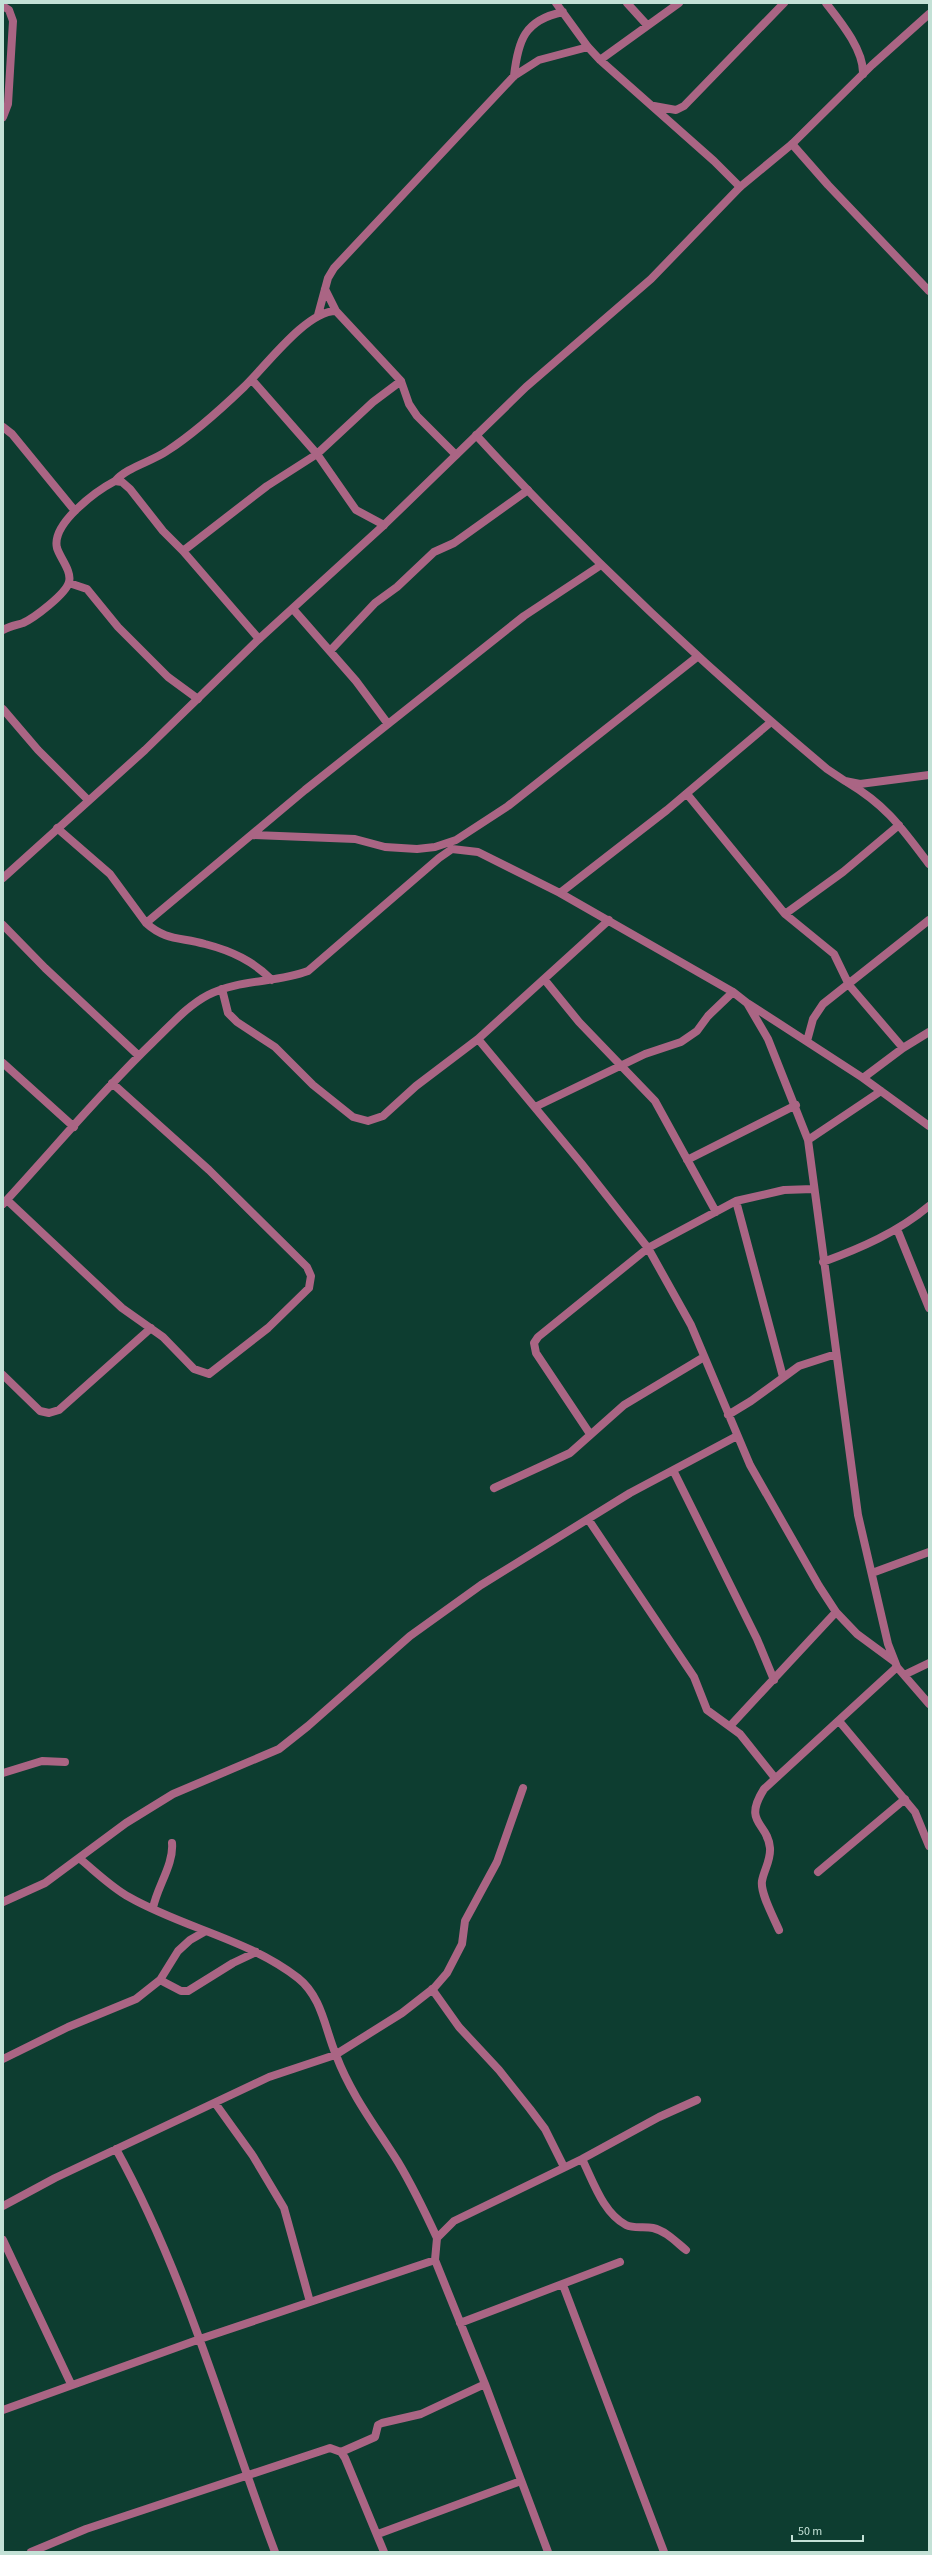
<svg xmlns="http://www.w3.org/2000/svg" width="932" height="2555" font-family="'Source Sans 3',sans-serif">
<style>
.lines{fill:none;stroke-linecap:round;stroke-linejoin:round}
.minor{stroke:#aa6584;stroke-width:8}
.tertiary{stroke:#aa6584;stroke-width:8}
</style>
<rect width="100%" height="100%" fill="#0d3d30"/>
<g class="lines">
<path class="minor" d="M556,3L588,47L600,60L714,161L740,187
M627,3L647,25
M826,3C840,21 864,50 863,74
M3,6L9,10L13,21L8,104L3,117
M600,60L679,3
M514,76C518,41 524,20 563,12
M654,106L676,110L684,106L784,3
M792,144L828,185L929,291
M325,289L336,311
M318,315L328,278L334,268L514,76L539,60L588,47
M252,380L317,454L356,510L384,525
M3,427L12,434L75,511
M115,481C127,467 151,462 167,451C195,433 220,410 244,387C266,366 306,311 336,311L401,381L409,404L417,416L456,455
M183,551L267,486L317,454L373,402L401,381
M69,583L87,589L118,627L168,677L198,699
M293,609L356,681L388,724
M3,630C10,626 17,625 23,623C34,618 66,594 69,582C72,571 60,558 57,548C51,524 96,491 115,481L122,482L130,489L163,531L183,551L259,639
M330,651L375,603L397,587L434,552L454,543L528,490
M3,709L38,750L88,800
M847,782C887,806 901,827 929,864
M687,794L785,914L834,954L849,985L903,1048
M57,828L110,874L146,923L305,790L524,616L601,565
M252,835L355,839L385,847L417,849L435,847L456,840L508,806L697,657
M560,893L667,810L771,722
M785,914L843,872L899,825
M609,920L478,1039L581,1163L648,1248L691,1325L750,1465L819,1586L836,1612L857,1634L895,1662
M146,923C166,941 181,937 205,944C232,951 253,961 272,980
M3,925L45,968L139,1056
M544,979L579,1022L655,1101L716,1212
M222,989L228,1013L237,1022L275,1047L313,1085L353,1117L368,1121L383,1116L416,1086L478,1039
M749,1004L863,1078L929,1126
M807,1041L813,1019L823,1004L929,920
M3,1063L74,1127
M863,1078L903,1048L929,1032
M535,1107L645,1054L681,1042L697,1031L708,1016L733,992
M808,1140L881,1091
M687,1160L796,1105
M7,1200L122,1308L163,1337L194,1369L209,1374L268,1328L309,1288L311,1276L307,1267L209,1170L112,1083
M736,1201L783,1377
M3,1204C53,1150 100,1093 153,1042C170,1026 187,1006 208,995C239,979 276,983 308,971L439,858L452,849L478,852L560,893L733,992L747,1003L768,1039L808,1140L858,1515L888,1644L897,1667L929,1704
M897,1229L929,1308
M823,1262C861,1248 898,1232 929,1206
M3,1375L40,1411L49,1413L59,1410L151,1328
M728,1415L751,1401L799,1366L836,1354
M590,1434L536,1353L534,1343L538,1337L648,1248L736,1201L784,1190L813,1189
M673,1470L757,1639L774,1680
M494,1488L570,1453L624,1405L704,1357
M588,1519L694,1677L707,1710L740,1734L775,1778
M872,1573L929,1552
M904,1675L929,1663
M839,1721L915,1812L929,1846
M731,1725L836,1612
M3,1773L42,1761L65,1762
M79,1858C95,1871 111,1887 129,1897C183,1928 248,1939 298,1978C322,1997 325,2029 336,2055C351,2095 376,2127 398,2162C413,2187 425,2212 437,2238
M818,1872L905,1799
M3,1902L45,1883L126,1823L173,1794L279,1749L308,1726L410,1636L481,1585L630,1493L737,1436
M153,1908C157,1887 174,1864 172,1843
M779,1930C774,1918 760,1893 762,1881C764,1870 771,1860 770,1848C768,1822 742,1824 764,1789L897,1667
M160,1980L181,1991H188L233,1963L256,1952
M432,1989L459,2027L499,2070L530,2109L545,2129L564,2167
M3,2059L68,2027L136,1999L160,1980L178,1951L190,1940L204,1932
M215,2103L253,2156L284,2208L310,2302
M116,2149C186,2276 224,2417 275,2552
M582,2159C593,2181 603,2213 626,2225C634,2229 644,2226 653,2228C666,2231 676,2242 686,2250
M3,2206L55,2178L269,2077L335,2055L402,2013L434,1988L447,1973L462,1944L465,1921L497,1862L523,1788
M3,2240L71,2384
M563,2285L664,2552
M460,2323L620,2262
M3,2410L200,2339L435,2260
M341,2452L375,2437L378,2425L382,2423L421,2414L485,2384
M378,2534L521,2481
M31,2552L86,2529L330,2448L341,2452L345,2458L384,2552
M548,2552L485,2384L435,2260L437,2238L454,2221L582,2159L659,2117L697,2100"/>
<path class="tertiary" d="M476,435C586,555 703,665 827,769L845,781L860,784L929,775
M3,878L145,750L259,639L384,525L526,387L651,279L740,187L792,144L872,65L929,14"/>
</g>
<rect width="932" height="2555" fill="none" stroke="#c3e1d6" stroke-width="8"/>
<path d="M792 2535v6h71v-6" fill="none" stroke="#c3e1d6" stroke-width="2"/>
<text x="798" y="2535" font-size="12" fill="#c3e1d6" stroke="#0d3d30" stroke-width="3" paint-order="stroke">50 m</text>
</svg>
